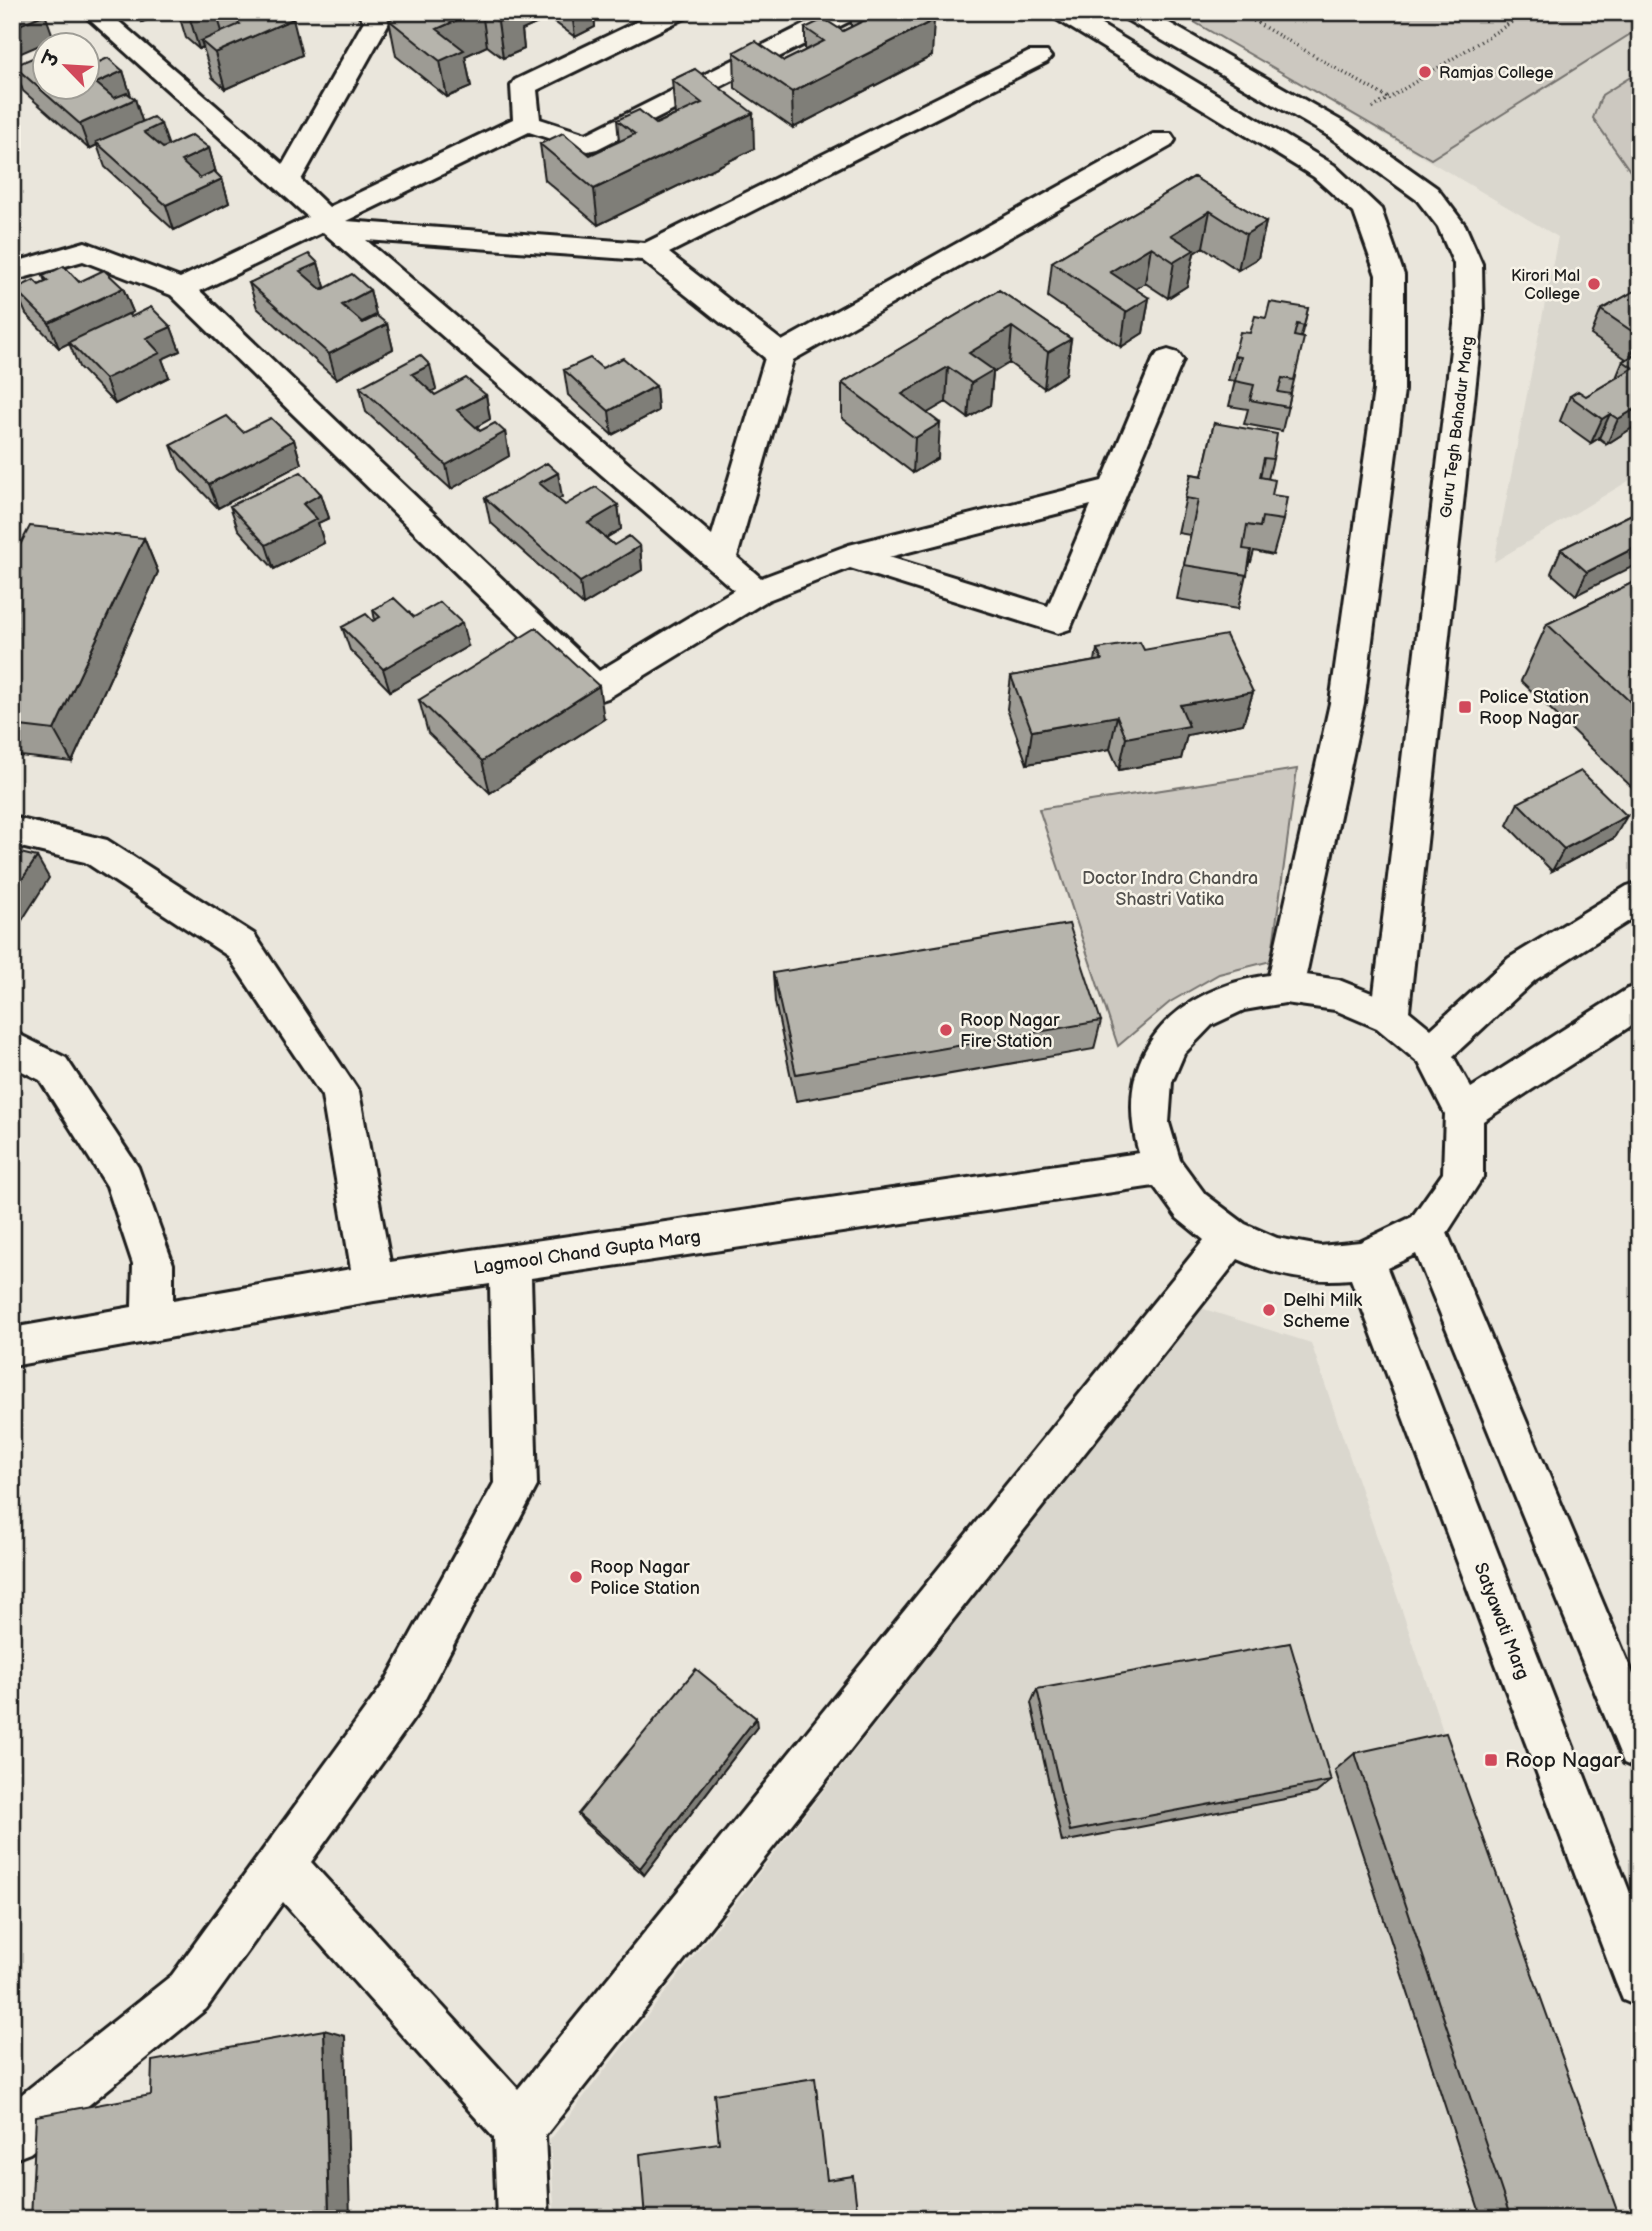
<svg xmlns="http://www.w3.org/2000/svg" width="1652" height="2231" font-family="'Balsamiq Sans','Playpen Sans Deva',sans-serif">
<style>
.built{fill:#dad7ce}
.green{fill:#ccc8c0;stroke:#74726e;stroke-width:2}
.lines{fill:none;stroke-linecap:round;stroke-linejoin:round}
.minor-casing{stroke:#1c1c1c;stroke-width:6}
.path{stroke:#1c1c1c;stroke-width:3.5;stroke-dasharray:1 3.5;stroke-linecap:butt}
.minor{fill:#f7f3e8;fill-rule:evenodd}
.wall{fill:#9d9b94;stroke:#1c1c1c;stroke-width:2}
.shaded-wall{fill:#7f7e78;stroke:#1c1c1c;stroke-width:2}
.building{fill:#b6b4ac;stroke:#1c1c1c;stroke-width:2}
.poi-dot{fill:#d1495b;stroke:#f7f3e8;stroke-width:2.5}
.labels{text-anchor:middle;stroke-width:5;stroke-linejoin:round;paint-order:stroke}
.far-poi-label{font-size:16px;fill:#1c1c1c;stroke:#f7f3e8;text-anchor:start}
.far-street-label{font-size:16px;fill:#1c1c1c;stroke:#f7f3e8}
.poi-label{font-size:18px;fill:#1c1c1c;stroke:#f7f3e8;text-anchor:start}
.park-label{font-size:18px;fill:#51504d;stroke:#f7f3e8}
.street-label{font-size:18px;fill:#1c1c1c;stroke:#f7f3e8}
.near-poi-label{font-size:21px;fill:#1c1c1c;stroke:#f7f3e8;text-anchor:start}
</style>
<rect width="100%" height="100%" fill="#eae6dc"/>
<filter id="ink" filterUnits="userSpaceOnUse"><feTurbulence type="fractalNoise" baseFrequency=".0143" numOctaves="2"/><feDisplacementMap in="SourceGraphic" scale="14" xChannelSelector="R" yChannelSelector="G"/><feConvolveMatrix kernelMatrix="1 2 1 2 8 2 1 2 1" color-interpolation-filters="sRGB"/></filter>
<g filter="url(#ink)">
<path class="built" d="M1177,12H1640V474L1494,562L1558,237Z
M1201,1308L1311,1343L1609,2219H555L550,2140Z"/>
<path class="green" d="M1177,12H1640V28L1431,159Z
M1640,71V185L1593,118L1602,95Z
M1297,769L1271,961L1219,974L1170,1002L1118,1046L1039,809Z"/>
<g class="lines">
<g class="minor-casing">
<path id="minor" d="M81,12H108L283,164L364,21L356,12L387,14L391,19L301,180L329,207L513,119L511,86L515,80L657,12H690L687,17L537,90L540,119L586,134L829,12H861L858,17L597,149L588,151L529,132L346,221L645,243L1029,52H1047L1051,57L1047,62L669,253L782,341L1153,134H1171L1175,140L1171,146L793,360L737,557L761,578L849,545L1102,481L1153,360L1158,353L1168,350L1178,353L1183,360L1070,629L1058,633L850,568L768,600L608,698L596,702L584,698L171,295L83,261L12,281V263L85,242L180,278L308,217ZM323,232L734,590L599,671L200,291ZM366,240L642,260L765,358L712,535ZM1091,505L1048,606L889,557Z
M1050,12H1080L1334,165L1381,209L1404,275V390L1364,703L1306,975L1339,980L1374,994L1455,316L1454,264L1438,227L1417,200L1327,135L1122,17L1119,12H1150L1345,123L1437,188L1465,225L1482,264L1483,316L1409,1011L1431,1029L1509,958L1627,886L1640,882V914L1535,980L1453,1056L1471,1088L1627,989L1640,985V1020L1483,1121V1177L1447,1233L1640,1691V1770L1624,1763L1416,1254L1387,1268L1640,1919V2007L1623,2000L1616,1983L1351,1279C1310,1283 1275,1276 1238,1259L545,2136L549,2219H497L494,2138L283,1902L206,2009L30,2153L12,2160V2102L172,1975L385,1682L494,1483L490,1284L374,1301L12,1366V1328L132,1307L133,1264L107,1186L40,1080L12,1066V1031L66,1058L138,1167L173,1264V1300L351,1269L322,1096L228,956L85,862L12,845V817L107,840L254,934L359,1092L390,1262L1139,1153C1110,1053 1174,989 1269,975L1330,703L1374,390L1376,275L1354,213L1314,177L1053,17ZM1285,1003L1335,1010L1377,1028L1419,1063L1445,1114L1443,1173L1412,1217L1360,1242L1320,1246L1277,1238L1245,1224L1205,1194L1180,1160L1169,1123L1172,1082L1184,1054L1212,1025L1244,1010ZM1154,1186L1177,1218L1204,1240L518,2089L311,1862L417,1714L537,1486L531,1278Z"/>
</g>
<path class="path" d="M1238,12L1388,98
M1373,108L1528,12"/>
<use href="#minor" class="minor"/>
</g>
<path class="wall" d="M131,12H166L142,22Z
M178,12H284L302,55L225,89L212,77L203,47L199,49L186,38Z
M406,12H594L595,27L575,37L549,18L522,30L524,49L503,58L487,46L465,56L471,87L447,97L396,56L389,20Z
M851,12H922L932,56L793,128L735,88L734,52L784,61L805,51V28L843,31L851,27Z
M14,66L46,88L123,71L131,96L135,99L142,121L168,145L209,148L216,173L222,179L229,203L174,230L105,167L97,145L89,149L23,91Z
M695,69L754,149L598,225L545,180L540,144L590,155L619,141L617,120L656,124L675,115L672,80Z
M1194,177L1266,222L1258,258L1238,270L1203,247L1194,253L1187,286L1168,298L1145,283L1135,289L1149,298L1143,333L1121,347L1048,297L1052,262Z
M318,263L325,287L321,289L322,290H370L376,315L362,322L363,323L387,324L393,349L336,379L257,308L249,283Z
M43,276L123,288L133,312L129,314L131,317L171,327L180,351L162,359L169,377L115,404L79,367L69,343L59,348L26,314L15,289L39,285L45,282Z
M1640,288V354L1635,357L1640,423L1607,444L1599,438L1591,443L1560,421L1570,396H1586L1616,378L1623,361L1626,359L1591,335L1601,310Z
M999,290L1071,339L1066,374L1044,388L1009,363L993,373L990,405L968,418L946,402L927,413L938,458L913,473L842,418V383Z
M1308,308L1301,337L1294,380L1282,431L1244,424L1248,409L1229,406L1235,381L1228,380L1234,356L1250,333L1266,318Z
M564,370L656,386L658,411L612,435L568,395Z
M360,387L436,389L431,391L435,395H486L490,419L476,427L480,431L505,432L509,456L451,489L366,412Z
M1214,423L1273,459L1268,479L1272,495L1283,520L1273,555L1254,551L1251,562L1249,561L1238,609L1177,599L1190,535L1178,533L1191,474L1202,476Z
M243,432L294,440L301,464L218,508L180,469L171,445Z
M321,494L329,518L318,523L324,543L274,569L238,529L230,506Z
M562,497L557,499L565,505H618L621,529L606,538L614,545L640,546L642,570L583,605L490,522L485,498Z
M1640,498V508L1636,505Z
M1640,510L1576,595L1551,573L1561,549Z
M144,538L158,572L72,762L12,755V560Z
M1640,579V795L1521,681L1547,624Z
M373,610L414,617L468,646L390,691L350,650L342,627L373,621L375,620Z
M1097,649L1144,650L1253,692L1243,724L1187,735L1181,759L1119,770L1110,749L1027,764L1007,709L1011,676L1095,661Z
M419,700L604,719L490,793L428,733Z
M1518,803L1614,838L1552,871L1507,825Z
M773,973L1101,1021L1094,1049L796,1101L775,1002Z
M1640,1141V1176L1637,1175L1633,1149Z
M1037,1689L1331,1781L1316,1793L1062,1842L1031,1703Z
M757,1727L644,1875L584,1822L578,1814Z
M1355,1753L1620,2219H1482L1335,1770Z"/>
<path class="shaded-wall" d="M139,12H166L142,22Z
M188,12H216L224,38L201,41L203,47L199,49Z
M475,12H482L487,46L465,56L471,87L447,97L440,61L437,29Z
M504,12H548L549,18L522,30L524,49L503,58L498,22Z
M572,12H594L595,27L575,37Z
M45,14L54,39L12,57V28Z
M293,19L302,55L225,89L215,53Z
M934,20L932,56L793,128L792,92Z
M123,71L131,96L104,108L96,83Z
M135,99L143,124L96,142L97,145L89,149L80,124Z
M753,113L754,149L598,225L594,189Z
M161,124L170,149L152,157L144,132Z
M209,148L216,173L189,186L181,161Z
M222,179L229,203L174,230L166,205Z
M1210,211L1203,247L1194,253L1187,286L1168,298L1174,262L1171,235Z
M1266,222L1258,258L1238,270L1246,234Z
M1151,247L1145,283L1113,303L1110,272Z
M318,263L325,287L307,296L300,271Z
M123,288L133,312L59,348L49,323Z
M370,290L376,315L348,329L342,305Z
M1149,298L1143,333L1121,347L1126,312Z
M387,324L393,349L336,379L329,354Z
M171,327L180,351L162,359L169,377L115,404L105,379L146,338Z
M1012,327L1009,363L993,372L990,405L968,418L971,383L969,353Z
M1639,336H1640V354L1628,361Z
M1071,339L1066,374L1044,388L1048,352Z
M430,365L436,389L418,399L412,374Z
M948,367L946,402L902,428V394Z
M656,386L658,411L612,435L609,411Z
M486,395L490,419L462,435L457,410Z
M1640,406V423L1607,444L1618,419Z
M1610,414L1599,438L1591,443L1602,419Z
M940,423L938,458L913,473L915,438Z
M505,432L509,456L451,489L446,465Z
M294,440L301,464L218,508L209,484Z
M558,473L562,497L543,507L539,483Z
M321,494L329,518L318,523L324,543L274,569L266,545L303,504Z
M618,505L621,529L592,546L588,523Z
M144,538L158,572L72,762L54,730Z
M1640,545V563L1576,595L1587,572Z
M640,546L642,570L583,605L580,582Z
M462,623L468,646L390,691L383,669Z
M599,686L604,719L490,793L482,761Z
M1253,692L1243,724L1187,735L1181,759L1119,770L1126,738L1180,705Z
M1117,716L1110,749L1027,764L1032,731Z
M1627,816L1614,838L1552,871L1564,849Z
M37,857L49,878L12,936V894Z
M756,1718L757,1727L644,1875L640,1868Z
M324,2030L345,2036L350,2219H329Z"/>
<path class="building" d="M12,12H23L25,14L28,12H43L45,14L12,28Z
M226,12H284L293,19L215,53L201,41L240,24Z
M406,12H475L437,29L464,50L440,61L389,20Z
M485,12H519V13L498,22Z
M881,12H922L934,20L792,92L734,52L755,41L784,61L824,41L805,28L824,19L843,31Z
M70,41L75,46H61Z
M46,52V88H88V67L108,58L123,71L96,83L114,98L127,93L135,99L80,124L14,66Z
M695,69L753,113L594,189L540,144L563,133L590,155L635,134L617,120L639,110L656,124L702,103L672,80Z
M153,117L161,124L144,132L163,148L192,135L209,148L181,161L200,178L214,171L222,179L166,205L96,142Z
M1194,177L1266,222L1246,234L1210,211L1171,235L1194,250L1174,262L1151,247L1110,272L1149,298L1126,312L1052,262Z
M309,254L318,263L300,271L322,290L352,274L370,290L342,305L363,323L377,316L387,324L329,354L249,283Z
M64,266L79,282L104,270L123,288L49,323L15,289L34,280L39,285L48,281L43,276Z
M1640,288V336H1639L1601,310Z
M999,290L1071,339L1048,352L1012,327L969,353L993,370L971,383L948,367L902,394L940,423L915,438L842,383Z
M1270,302L1308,308L1304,326L1297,324L1294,336L1304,338L1294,380L1282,378L1278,392L1291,394L1288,407L1250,400L1254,385L1235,381L1241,357L1234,356L1240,332L1250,333L1255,316L1266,318Z
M151,307L171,327L146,338L160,353L105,379L69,342L128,314L131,317Z
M420,355L430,365L412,374L435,395L466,378L486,395L457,410L480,431L495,423L505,432L446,465L360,387Z
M1633,356L1640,360V406L1618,419L1610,414L1602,419L1570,396L1578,391L1586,396L1633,368L1623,361Z
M590,358L602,368L623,358L656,386L609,411L564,370Z
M227,416L243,432L271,418L294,440L209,484L171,445Z
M1214,423L1277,434L1273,459L1264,458L1260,477L1275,480L1272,495L1287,497L1283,520L1262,517L1260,527L1247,525L1243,549L1251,550L1247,575L1184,565L1198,500L1185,498L1191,474L1202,476Z
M547,463L558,473L539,483L565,505L596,487L618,505L588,523L614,545L629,536L640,546L580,582L485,498Z
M301,472L321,494L303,504L317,519L266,545L230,506Z
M1640,510V545L1587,572L1561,549Z
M30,526L144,538L54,730L12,725V560Z
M1640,579V711L1547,624Z
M394,598L414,617L440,602L462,623L383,669L342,627L366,614L373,621L380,617L373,610Z
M536,628L599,686L482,761L419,700Z
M1226,635L1253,692L1180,705L1189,726L1126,738L1117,716L1032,731L1011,676L1102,660L1097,649L1140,642L1144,650Z
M1581,771L1627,816L1564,849L1518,803Z
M12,851L37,857L12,894Z
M1069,924L1101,1021L796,1074L773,973Z
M1290,1643L1331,1781L1070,1831L1037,1689Z
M696,1669L756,1718L640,1868L578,1814Z
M1446,1733L1620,2219H1511L1355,1753Z
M324,2030L329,2219H31L36,2116L151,2095L152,2061Z
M815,2078L827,2180L853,2176L858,2219H645L640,2154L719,2143L714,2094Z"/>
</g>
<g class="poi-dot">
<circle cx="1425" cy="72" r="7"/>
<circle cx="1594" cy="284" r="7"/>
<rect x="1458" y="700" width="14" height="14" rx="3.5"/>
<circle cx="946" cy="1030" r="7"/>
<circle cx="1269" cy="1310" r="7"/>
<circle cx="576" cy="1577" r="7"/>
<rect x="1484" y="1753" width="14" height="14" rx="3.5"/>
</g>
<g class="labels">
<g class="far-poi-label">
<text x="1439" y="78">Ramjas College</text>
<text x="1580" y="281" text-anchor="end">Kirori Mal<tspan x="1580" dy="18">College</tspan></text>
</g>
<g class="far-street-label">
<text transform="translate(1456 427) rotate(-83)" y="6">Guru Tegh Bahadur Marg</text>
</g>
<g class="poi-label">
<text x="1479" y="703">Police Station<tspan x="1479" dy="21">Roop Nagar</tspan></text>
<text x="960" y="1026">Roop Nagar<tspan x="960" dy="21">Fire Station</tspan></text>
<text x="1283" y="1306">Delhi Milk<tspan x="1283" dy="21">Scheme</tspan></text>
<text x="590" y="1573">Roop Nagar<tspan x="590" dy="21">Police Station</tspan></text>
</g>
<g class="park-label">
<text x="1170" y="884">Doctor Indra Chandra<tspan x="1170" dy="21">Shastri Vatika</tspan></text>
</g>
<g class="street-label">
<text transform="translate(587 1252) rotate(-8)" y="6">Lagmool Chand Gupta Marg</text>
<text transform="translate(1502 1621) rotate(69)" y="6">Satyawati Marg</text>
</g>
<g class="near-poi-label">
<text x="1505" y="1767">Roop Nagar</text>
</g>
</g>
<rect width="1652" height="2231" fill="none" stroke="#f7f3e8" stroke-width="42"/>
<rect x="21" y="21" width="1610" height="2189" fill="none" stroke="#1c1c1c" stroke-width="2.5" filter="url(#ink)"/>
<g transform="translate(66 66) rotate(295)"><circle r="33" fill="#f7f3e8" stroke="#9f9d96" stroke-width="2"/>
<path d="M0-5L12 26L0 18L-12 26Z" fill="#d1495b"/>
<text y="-10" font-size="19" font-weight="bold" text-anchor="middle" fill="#1c1c1c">उ</text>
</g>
</svg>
